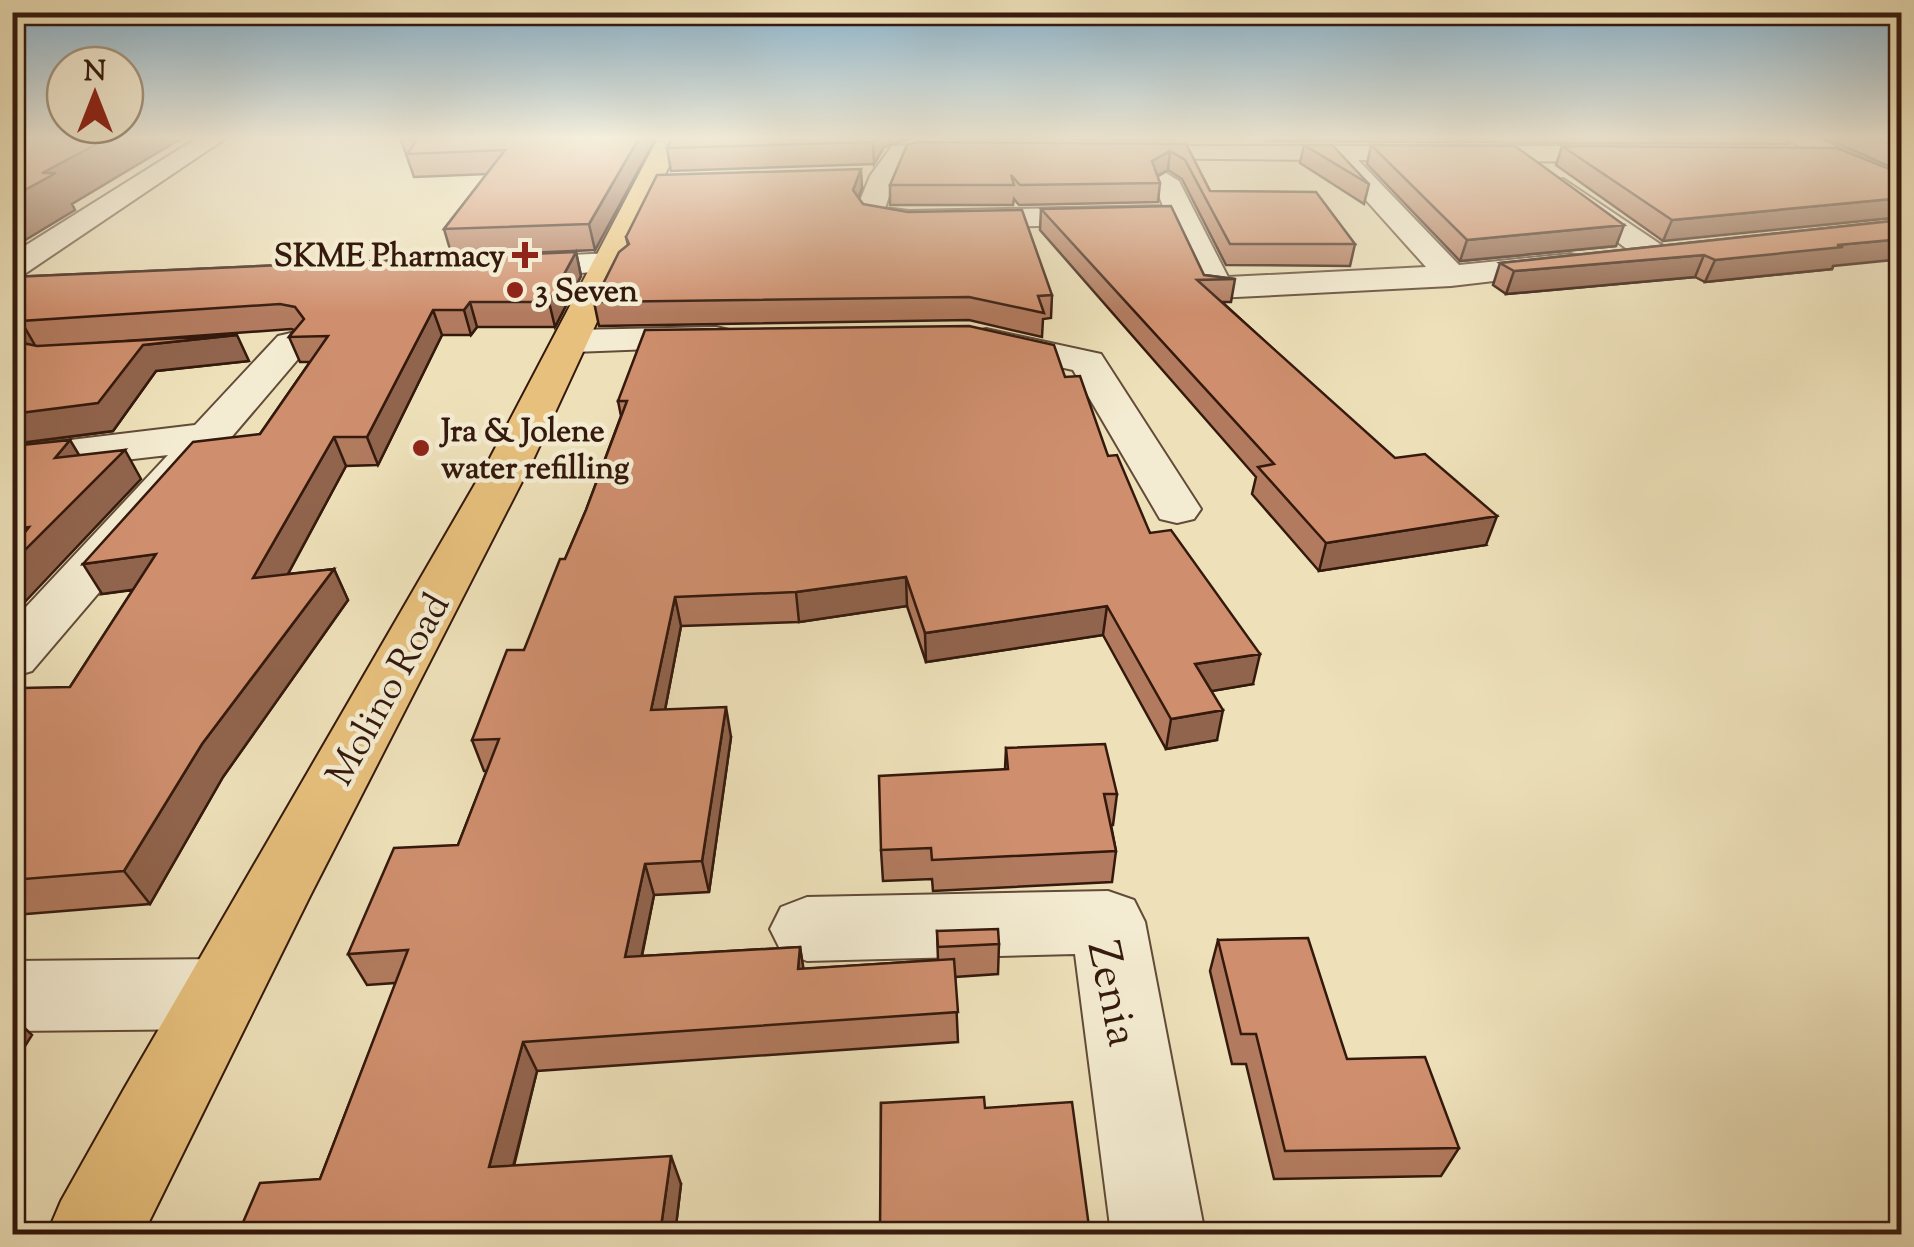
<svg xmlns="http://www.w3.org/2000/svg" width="1914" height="1247" font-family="'Sorts Mill Goudy',serif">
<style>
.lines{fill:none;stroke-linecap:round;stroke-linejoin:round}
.minor-casing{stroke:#624b38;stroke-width:4}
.major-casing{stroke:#34190d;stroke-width:4}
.minor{fill:#f4ecd2;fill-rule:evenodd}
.major{fill:#e7c07d;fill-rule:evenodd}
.wall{fill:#b27b5f;stroke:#34190d;stroke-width:2.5}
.shaded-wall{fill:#91644d;stroke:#34190d;stroke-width:2.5}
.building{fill:#cf8f6e;stroke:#34190d;stroke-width:2.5}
.poi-dot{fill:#8f2418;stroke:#f4ecd2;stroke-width:4}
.labels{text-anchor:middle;stroke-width:9;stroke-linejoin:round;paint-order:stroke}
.far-poi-label{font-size:32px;font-weight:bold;fill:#34190d;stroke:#f4ecd2;text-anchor:start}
.street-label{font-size:38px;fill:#34190d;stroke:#f4ecd2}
.near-street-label{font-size:45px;fill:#34190d;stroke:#f4ecd2}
</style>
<rect width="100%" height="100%" fill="#eee1ba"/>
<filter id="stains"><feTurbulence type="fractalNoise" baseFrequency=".002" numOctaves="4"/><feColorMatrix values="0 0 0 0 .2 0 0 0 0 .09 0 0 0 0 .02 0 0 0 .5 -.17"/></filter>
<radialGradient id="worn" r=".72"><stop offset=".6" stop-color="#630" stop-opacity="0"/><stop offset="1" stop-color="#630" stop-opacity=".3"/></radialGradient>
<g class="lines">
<g class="minor-casing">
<path id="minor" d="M197,138H226L23,275L12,278V254Z
M1783,138H1816L1902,176V194Z
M981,142L993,149L990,154L908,158L896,176L885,208L909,211L1163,206L1153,181L1166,173L1179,181L1228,277L1426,267L1330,160L1117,158L1108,156L1105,151L1108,146H1636L1649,154L1636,162L1358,160L1459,265L1570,254L1581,257L1586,264L1581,271L1451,286L1216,298L1204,295L1199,288L1171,223L909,229L865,221L857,208L870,176L892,146Z
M1563,179L1666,248L1671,255L1666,262H1644L1553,193L1549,187L1553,181Z
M614,253L630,263L625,270L503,278L487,268L503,258Z
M716,327L729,330L734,338L729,346L574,352L561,349L555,341L561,333L574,330Z
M986,329L1101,354L1201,509L1194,519L1177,523L1160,519L1073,370L973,348L968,340L973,332Z
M291,333L304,336L310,344L304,352L32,671L12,677V622L168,455L12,473V447L195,425L278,336Z
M1108,891L1134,900L1145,922L1205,1234H1111L1075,954L807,961L781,951L770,929L781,907L807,897Z
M221,959L249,969L260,994L249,1019L221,1029L12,1031V961Z"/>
</g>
<g class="major-casing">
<path id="major" d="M658,138H682L533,460L310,896L143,1234H47L61,1201L124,1089L489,460Z"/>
</g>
<use href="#minor" class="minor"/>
<use href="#major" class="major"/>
</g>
<path class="wall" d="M656,138L595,250L452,256L444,229L487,174L414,177L401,140Z
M672,138H912L884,147L874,164L671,171L667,148Z
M938,138H1174V140Z
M1264,138H1790L1788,144L1266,141Z
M1825,138H1902V172Z
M1186,144L1210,191L1355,244L1350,266L1226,265L1182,179L1168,170L1157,176L1160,183L1158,202L1019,205L1014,199L1013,205H890V185Z
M1304,145L1369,184L1364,204L1300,163Z
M1371,145L1616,246L1460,261L1367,164Z
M1562,146L1902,174L1663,241L1556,165Z
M862,188L858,198L863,204L1052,295L1051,318L1043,319L1042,337L969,320L599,326L594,302L628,245L626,237Z
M1041,209L1204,275L1235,279L1231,302H1222L1486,545L1319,571L1252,494L1256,477L1040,230Z
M1902,220L1833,266L1832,269L1705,282L1695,277L1506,294L1493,285L1500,263Z
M576,252L581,276L555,327H477L471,335H442L378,465L346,466L288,574L334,569L348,600L223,777L150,904L14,915L12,914V696L70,687L133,590L102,594L260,434L310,362H300L289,337L294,330L291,329L98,343L249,361L156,371L113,431L12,444V277Z
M1065,377L1150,533L1253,684L1211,691L1217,740L1166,749L1103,635L926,662L907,606L799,622L681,626L665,710L731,737L709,892L654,895L642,956L800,947L803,969L938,960L937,931L999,944L998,974L955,977L958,1042L537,1071L514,1166L681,1184L675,1234H238L320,1179L396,983L367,985L348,954L458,845L487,771H484L472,740L524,650L565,559L586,510L621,416L618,401Z
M1006,748L1117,794L1113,825H1111L1116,851L1112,882L933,891L932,879L883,881L881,850L1005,769Z
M1218,940L1347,1059L1459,1148L1441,1176L1274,1179L1246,1064H1232L1210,971Z
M881,1103L985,1108L1090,1234H881Z"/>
<path class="shaded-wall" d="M108,138H182L72,204L75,210L12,248V197L42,173Z
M639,138H656L595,250L589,224Z
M875,138H912L884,147L874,164L873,142Z
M1170,151L1168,170L1149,180L1152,161Z
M861,169L862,188L854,210L853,190Z
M1902,198V217L1663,241L1672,220Z
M1624,225L1616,246L1460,261L1467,240Z
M1902,239V259L1833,266L1832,269L1705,282L1715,260L1837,245Z
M576,252L581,276L555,327L549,302Z
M1704,255L1695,277L1506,294L1514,271Z
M470,302L477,327L471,335L464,310Z
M433,310L442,335L378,465L367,437Z
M21,321L36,347L30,359L15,333Z
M237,335L249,361L156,371L113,431L12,444V414L143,345Z
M334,437L346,466L269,609L253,578Z
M70,440L87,468L55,458Z
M125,450L141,479L22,605L14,607L12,604V529Z
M1497,516L1486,545L1319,571L1326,543Z
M156,554L174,584L102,594L83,564Z
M334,569L348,600L223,777L150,904L124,871L202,744Z
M906,577L907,606L799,622L796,592Z
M675,597L681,626L659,741L651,710Z
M1107,606L1103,635L926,662L925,633Z
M1260,654L1253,684L1189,695L1195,664Z
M726,707L731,737L709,892L702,861Z
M1223,710L1217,740L1166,749L1171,719Z
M645,864L654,895L635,988L625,957Z
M800,947L805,978L798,969Z
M12,1016L32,1035L12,1067Z
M523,1042L537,1071L506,1195L489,1167Z
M671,1156L681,1184L675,1234H660Z"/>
<path class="building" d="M12,138H108L42,173H56L12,197Z
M402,138H639L589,224L444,229L505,150L407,154L418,139L401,140Z
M672,138H875L873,142L667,148Z
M1876,138H1902V149Z
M916,142L1186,144L1210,191L1316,192L1355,244H1230L1185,160L1170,151L1152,161L1160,183L1020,185L1011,175L1014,185H890L907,145Z
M1304,145H1332L1369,184Z
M1371,145L1515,146L1624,225L1467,240Z
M1562,146L1837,148L1902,174V198L1672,220Z
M861,169L853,190L863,204L908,212L1022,210L1052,295L1038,296L1044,313L969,297L594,302L619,252L629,244L626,237L657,175Z
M1171,206L1204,275L1235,279L1197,280L1395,458L1425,454L1497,516L1326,543L1258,467L1274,464L1041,209Z
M1902,220V239L1837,245L1843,247L1715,260L1704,255L1514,271L1500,263Z
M576,252L549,302H470L464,310H433L367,437H334L253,578L334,569L202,744L124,871L12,880V737L16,733H12V696L21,688L70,687L156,554L83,564L193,442L260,434L328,336L289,337L304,319L295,307L280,304L21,321L15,333L23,343L37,346L237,335L143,345L98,403L12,414V277Z
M969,326L1054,345L1065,377L1080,376L1108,456L1117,455L1150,533L1171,530L1260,654L1195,664L1223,710L1171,719L1107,606L925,633L906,577L796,592L675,597L651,710L726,707L702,861L645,864L625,957L800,947L798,969L954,959L958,1012L523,1042L489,1167L671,1156L660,1234H238L260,1183L320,1179L408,950L348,954L394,848L458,845L499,739L472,740L507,650H524L560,559H565L586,510L627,401H618L645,330Z
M70,440L55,458L125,450L12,563V549L29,527L12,529V446Z
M1105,744L1117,794H1104L1116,851L932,860L931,848L881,850L879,776L1008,769L1006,748Z
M998,929L999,944L938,947L937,931Z
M1308,938L1347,1059L1425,1057L1459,1148L1285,1151L1256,1034H1241L1218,940Z
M984,1097L985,1108L1072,1102L1090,1234H1021L1020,1225L880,1232L881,1103Z"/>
<linearGradient id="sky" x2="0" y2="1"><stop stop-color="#89b7d4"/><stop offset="0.44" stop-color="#f7f2e0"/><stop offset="1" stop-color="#f7f2e0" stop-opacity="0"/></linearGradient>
<rect width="1914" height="313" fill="url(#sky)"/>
<g class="poi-dot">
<path d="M520 240h10v10h10v10h-10v10h-10v-10h-10v-10h10z"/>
<circle cx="515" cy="290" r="10"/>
<circle cx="421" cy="448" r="10"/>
</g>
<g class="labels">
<g class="far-poi-label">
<text x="505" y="266" text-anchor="end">SKME Pharmacy</text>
<text x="535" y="301">3 Seven</text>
<text x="441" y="441">Jra &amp; Jolene<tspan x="441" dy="37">water refilling</tspan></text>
</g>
<g class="street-label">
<text transform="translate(387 689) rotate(-61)" y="13">Molino Road</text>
</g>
<g class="near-street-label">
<text transform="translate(1115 993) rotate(78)" y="16">Zenia</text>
</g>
</g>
<rect width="1914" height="1247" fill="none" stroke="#eee1ba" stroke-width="50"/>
<rect x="15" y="15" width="1884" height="1217" fill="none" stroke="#34190d" stroke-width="5"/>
<rect x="25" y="25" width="1864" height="1197" fill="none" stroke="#34190d" stroke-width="2.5"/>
<g transform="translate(95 95)"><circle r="48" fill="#f4ecd2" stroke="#a79883" stroke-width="2.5"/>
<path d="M0-8L18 38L0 25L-18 38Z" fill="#8f2418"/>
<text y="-15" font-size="28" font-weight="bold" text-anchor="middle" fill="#34190d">N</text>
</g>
<rect width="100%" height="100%" filter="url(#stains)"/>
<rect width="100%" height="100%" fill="url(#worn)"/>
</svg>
